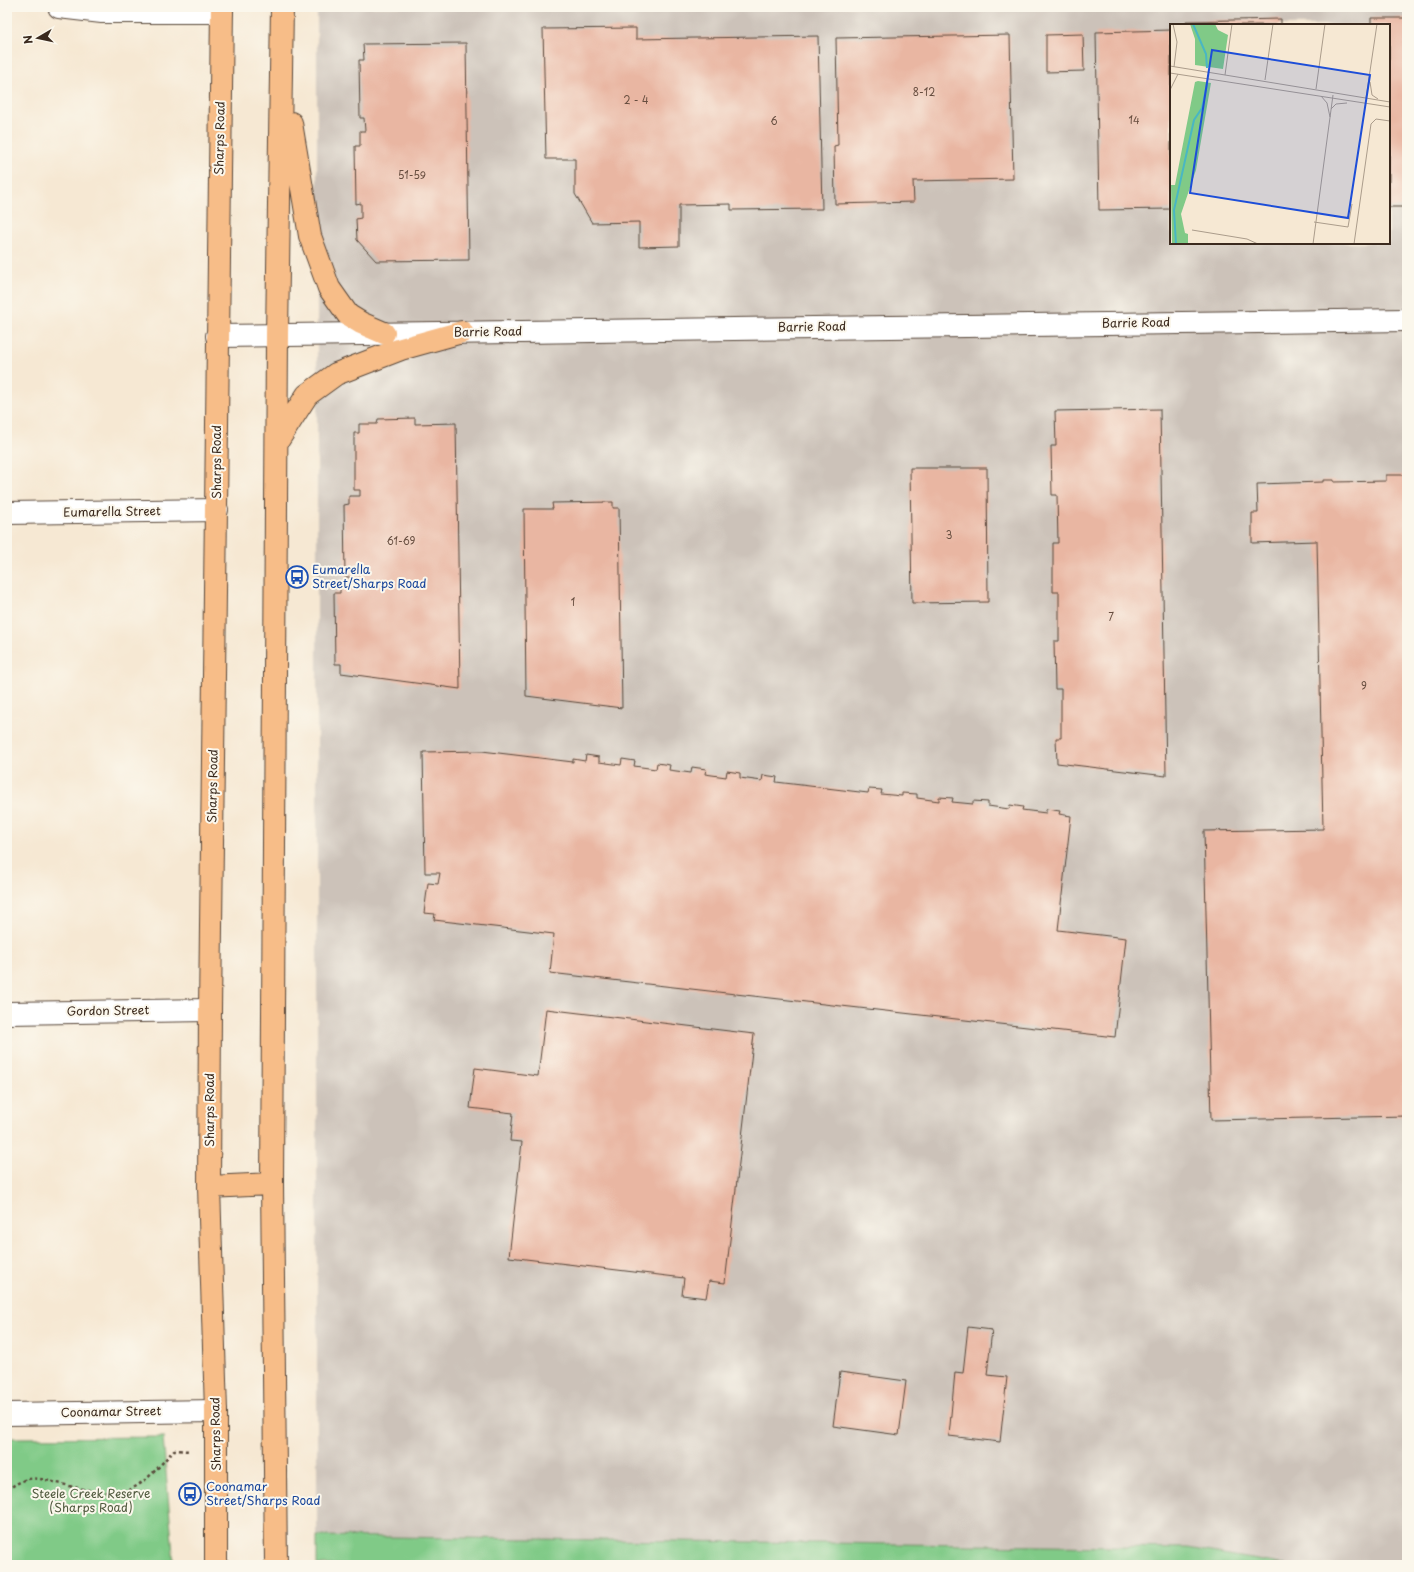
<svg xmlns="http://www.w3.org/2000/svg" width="1414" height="1572" font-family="'Playpen Sans',sans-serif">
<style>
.industrial{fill:#ccc2b9;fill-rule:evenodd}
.green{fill:#80ca87;stroke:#5e7a52}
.building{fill:#e9b6a2}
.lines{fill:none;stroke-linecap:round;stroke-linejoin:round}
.street-casing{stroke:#574639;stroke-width:24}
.primary-casing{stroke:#574639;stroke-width:24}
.path{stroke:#574639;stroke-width:2.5;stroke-dasharray:3 3;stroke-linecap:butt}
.street{stroke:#fff;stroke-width:22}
.primary{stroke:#f7bd88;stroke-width:22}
.labels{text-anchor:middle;stroke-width:4;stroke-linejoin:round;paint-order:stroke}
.number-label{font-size:10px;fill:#664d3f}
.street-label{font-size:12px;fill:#3b2a1e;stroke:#fbf7ec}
.transit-label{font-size:12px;fill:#164399;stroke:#fbf7ec;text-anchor:start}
.park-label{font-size:12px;fill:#505a3e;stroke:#fbf7ec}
.inset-river{fill:none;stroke:#49b7c3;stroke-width:2}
.inset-road{fill:none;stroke:#ab9c8b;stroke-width:1}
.view{fill:#1d4ed8;fill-opacity:0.15;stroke:#1d4ed8;stroke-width:2}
.inset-edge{fill:none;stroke:#3b2a1e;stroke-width:2}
</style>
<rect width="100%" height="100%" fill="#fbf7ec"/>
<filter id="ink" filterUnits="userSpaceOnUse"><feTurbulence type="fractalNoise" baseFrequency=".025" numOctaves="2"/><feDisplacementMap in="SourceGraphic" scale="8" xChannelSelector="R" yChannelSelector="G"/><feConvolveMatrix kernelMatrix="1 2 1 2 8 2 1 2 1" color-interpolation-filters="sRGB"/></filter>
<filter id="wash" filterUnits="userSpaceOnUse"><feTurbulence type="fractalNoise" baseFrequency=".012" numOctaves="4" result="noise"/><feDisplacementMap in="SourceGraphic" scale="16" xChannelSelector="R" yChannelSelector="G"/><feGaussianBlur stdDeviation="0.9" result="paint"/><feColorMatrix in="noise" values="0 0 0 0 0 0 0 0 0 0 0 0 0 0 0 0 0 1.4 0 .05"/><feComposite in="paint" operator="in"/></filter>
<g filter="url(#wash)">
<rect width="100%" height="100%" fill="#f6e8d3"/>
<path class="industrial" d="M317,7H1407V1565H1286L1189,1548L317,1536ZM1171,25H1389V243H1171Z"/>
<path class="green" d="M163,1437L174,1565H7V1438Z
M317,1536L1189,1548L1286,1565H317Z"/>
<g id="blocks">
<path class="building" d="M1371,18H1407V207H1389V25H1371Z
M1281,19V25H1187L1186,21Z
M636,28V39L818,36L822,209L731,210V204L679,205V246L639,247V222L592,223L575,194V159H546L543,29Z
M1171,30V209L1099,210L1096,32Z
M1083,34L1084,71L1046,72V35Z
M1010,35L1013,179L913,181L914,202L835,204L834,146L838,145L836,38Z
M466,43L469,260L376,261L357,240L356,219L361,218V203L356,204L355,146H360V131H365L364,118H360L359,60H364L363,44Z
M1160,409L1166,776L1057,763L1056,738H1061V689H1055L1054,641H1059V592H1053V543H1058L1057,495H1052L1051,446H1056L1055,411Z
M415,418V424L456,423L460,689L341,673V664H335L334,593H340V587H350V577H345L344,505L349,504V496H360V490H354V433H359V424H377L378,419Z
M910,468H987L988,602L912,603Z
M1386,475H1407V1116L1211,1120L1204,831L1323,829L1317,541L1252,543V513H1258L1257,484L1323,482V480H1334V482L1386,481Z
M613,502V508H619L622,708L526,696L524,509H553L552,503Z
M482,751L573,762V759L585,761L586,755L599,757V762L621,765L622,759L635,761L634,766L656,769L657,763L670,765L669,770L691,773L692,767L706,769L705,774L726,777L727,771L740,773V778L762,781L763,775L777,777L776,782L868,793L869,789L882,790L881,794L902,796V793L917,794V798L939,801V797L953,798L952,802L973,804V801L988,802V806L1009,809L1010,805L1023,807L1022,810L1046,813V809L1060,811L1059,814L1071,816L1058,930L1126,938L1115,1037L550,973L554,934L434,920L435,914L424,913L428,883L438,884L440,873H425L423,752Z
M546,1009L754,1034L725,1283L709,1281L706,1298L682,1295L684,1278L509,1257L522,1142L510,1141L513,1113L470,1108L475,1068L538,1076Z
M968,1327L992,1330L987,1375L1007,1377L1000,1442L949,1436L955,1372L963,1373Z
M840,1372L906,1381L899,1435L833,1426Z"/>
</g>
</g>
<g filter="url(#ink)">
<use href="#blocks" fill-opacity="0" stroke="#574639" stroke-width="1"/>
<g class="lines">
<g class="street-casing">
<path id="street" d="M59,7L102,12H222
M217,336L1407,320
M7,513L217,510
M7,1013L210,1010
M7,1414L216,1411"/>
</g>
<g class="primary-casing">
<path id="primary" d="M291,123L310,236L329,288L348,315L361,323L384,333
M277,442L307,395L336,374L401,349L462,332
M209,1187L272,1184
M216,1565V1411L209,1187L210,1010L222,7
M276,1565L272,1184L277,335L282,7"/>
</g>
<path class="path" d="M7,1490C14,1485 20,1481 28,1479C40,1477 51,1482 62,1484C80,1489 113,1497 131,1489C148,1481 162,1463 174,1450L190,1451"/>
<use href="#street" class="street"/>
<use href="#primary" class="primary"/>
</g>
</g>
<defs>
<g id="bus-ring" transform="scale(1.15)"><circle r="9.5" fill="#fbf7ec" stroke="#1a4fb4" stroke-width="1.5"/><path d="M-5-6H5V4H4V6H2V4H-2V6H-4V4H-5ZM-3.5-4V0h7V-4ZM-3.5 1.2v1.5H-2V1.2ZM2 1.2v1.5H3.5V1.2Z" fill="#1a4fb4"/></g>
</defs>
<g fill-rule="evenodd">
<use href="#bus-ring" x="297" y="577"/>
<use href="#bus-ring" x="190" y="1494"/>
</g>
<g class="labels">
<g class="number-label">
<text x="924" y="96">8-12</text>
<text x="636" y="104">2 - 4</text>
<text x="1134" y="124">14</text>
<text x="774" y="125">6</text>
<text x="412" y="179">51-59</text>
<text x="949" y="539">3</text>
<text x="401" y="545">61-69</text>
<text x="573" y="606">1</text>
<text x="1111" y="621">7</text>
<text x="1364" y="690">9</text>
</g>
<g class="street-label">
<text transform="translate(220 138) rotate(-89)" y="4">Sharps Road</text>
<text transform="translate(1136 323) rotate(-1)" y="4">Barrie Road</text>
<text transform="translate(812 327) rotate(-1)" y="4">Barrie Road</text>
<text transform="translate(488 332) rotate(-1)" y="4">Barrie Road</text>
<text transform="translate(217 462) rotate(-90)" y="4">Sharps Road</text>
<text transform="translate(112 512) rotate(-1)" y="4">Eumarella Street</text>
<text transform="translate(213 786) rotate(-89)" y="4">Sharps Road</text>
<text transform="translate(108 1011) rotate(-1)" y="4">Gordon Street</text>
<text transform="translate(210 1110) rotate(-90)" y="4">Sharps Road</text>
<text transform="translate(111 1412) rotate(-1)" y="4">Coonamar Street</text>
<text transform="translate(216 1434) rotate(-91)" y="4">Sharps Road</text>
</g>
<g class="transit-label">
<text x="312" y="574">Eumarella<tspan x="312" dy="14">Street/Sharps Road</tspan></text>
<text x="206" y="1491">Coonamar<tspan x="206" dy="14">Street/Sharps Road</tspan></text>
</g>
<g class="park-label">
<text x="91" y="1498">Steele Creek Reserve<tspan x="91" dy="14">(Sharps Road)</tspan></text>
</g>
</g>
<g transform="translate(1170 24)">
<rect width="220" height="220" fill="#f6e8d3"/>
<path d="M20,0H45L48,6L58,11L53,45L25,41V15ZM28,57L41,59L26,146L11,190L15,209L18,210V220H2L1,161H5L25,58Z" fill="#80ca87"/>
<path class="inset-river" d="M23,0L36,30L37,44M6,220L4,186L24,96L32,84L37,60"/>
<path class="inset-road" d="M3,0L7,18L4,43M0,42L220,78M0,49L220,83M55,51L62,0M95,56L103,0M200,58L202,71L208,75M146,65L155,0M0,66L8,50M151,72L157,79L160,93M196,74L207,0M161,85L166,80L177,79M144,198L178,203L182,180M22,206L77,215L88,220M143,220L163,71M184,220L201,100L206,95L220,97"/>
<path class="view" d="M42,26L200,51L178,194L20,169Z"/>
<rect width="220" height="220" class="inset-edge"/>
</g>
<rect width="1414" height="1572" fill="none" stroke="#fbf7ec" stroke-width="24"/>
<g transform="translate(38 38) rotate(261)" stroke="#fbf7ec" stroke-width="3" paint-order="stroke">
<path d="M0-3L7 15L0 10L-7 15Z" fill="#3b2a1e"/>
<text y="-6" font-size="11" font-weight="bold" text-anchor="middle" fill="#3b2a1e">N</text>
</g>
</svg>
